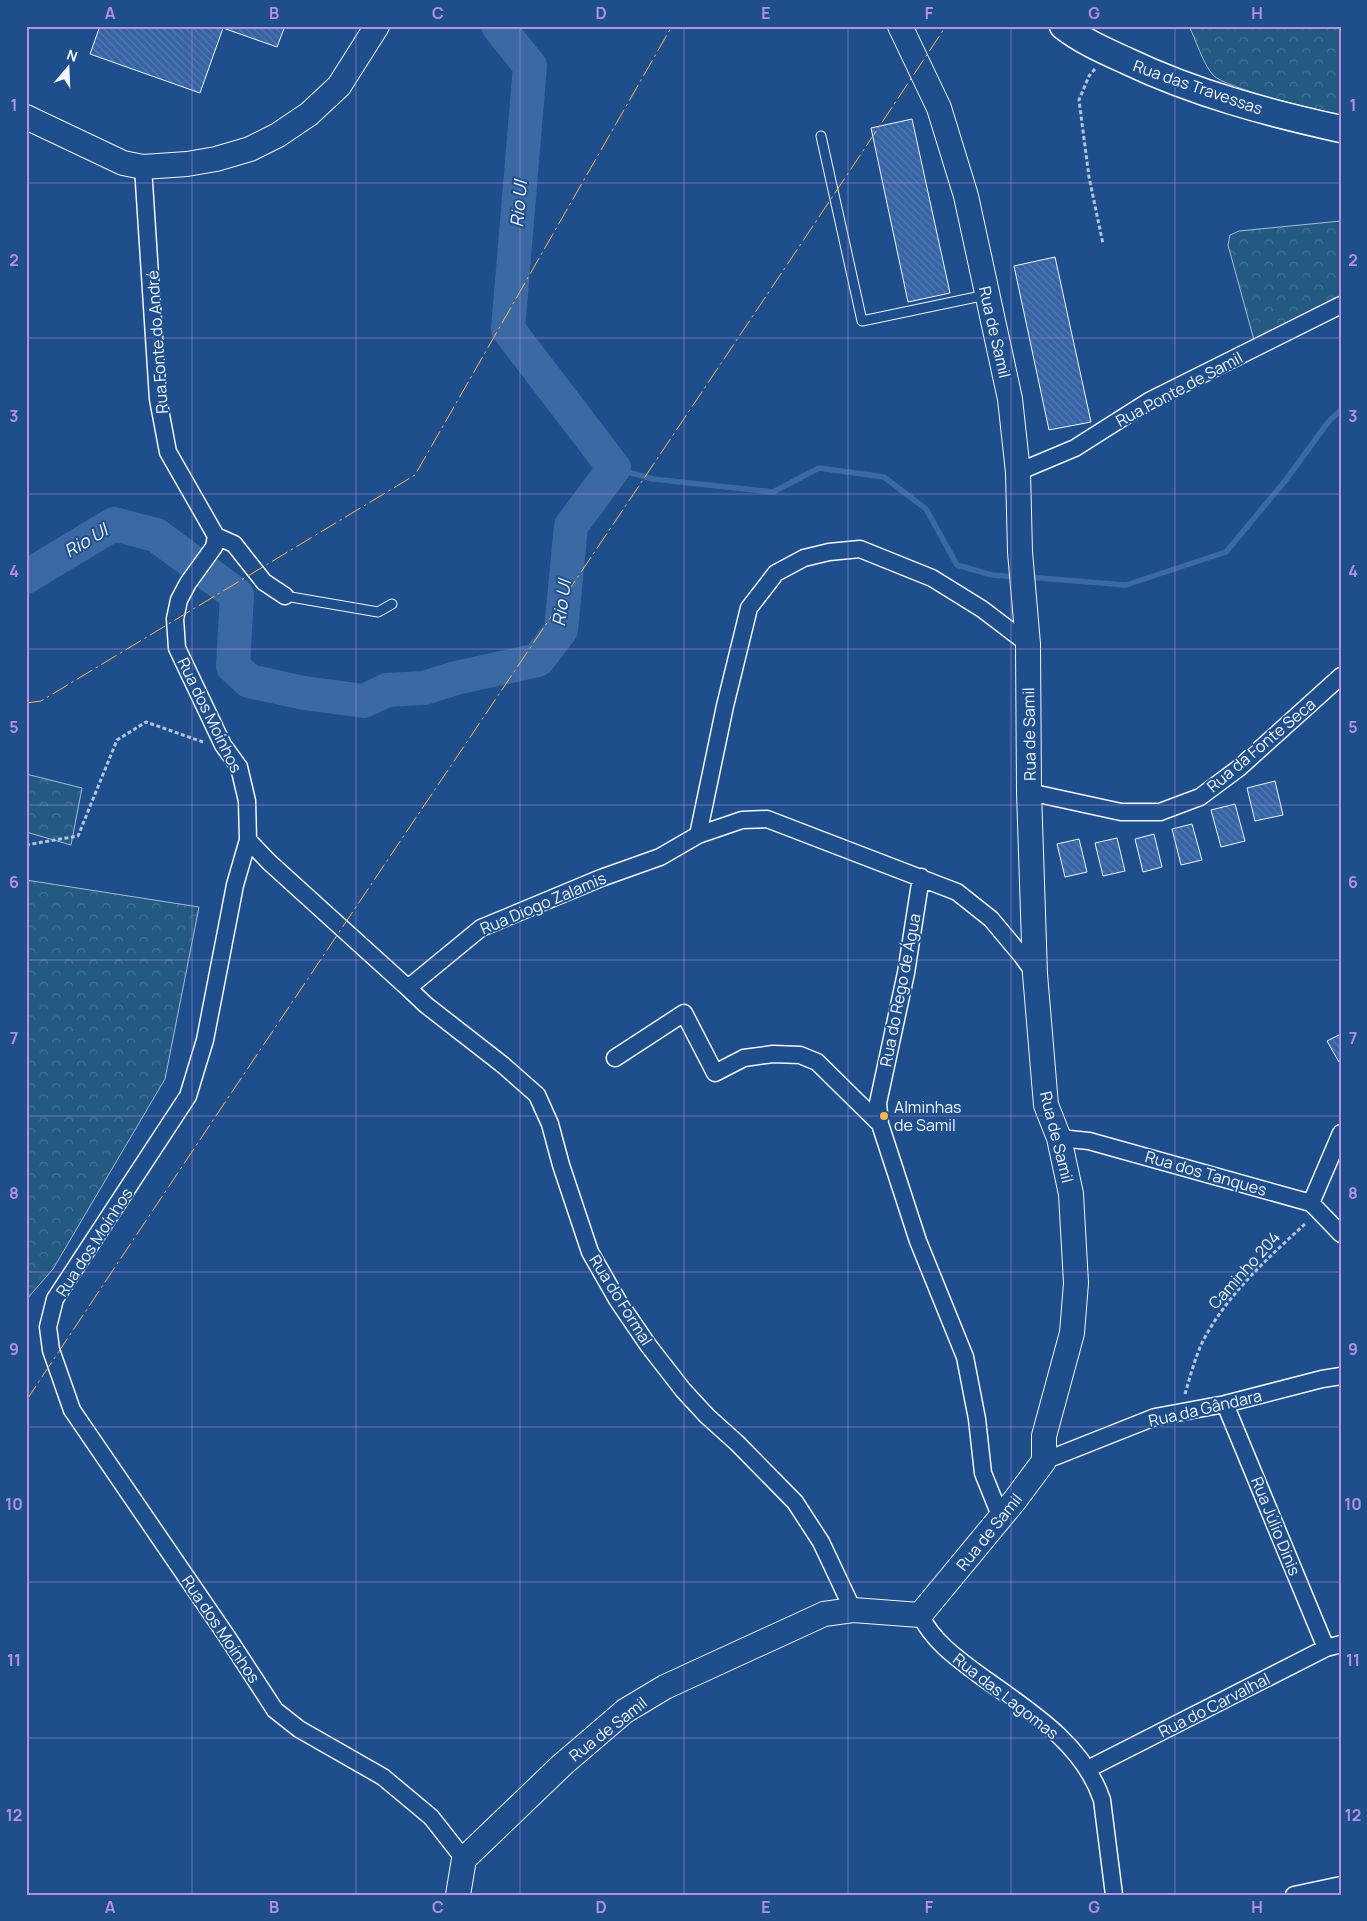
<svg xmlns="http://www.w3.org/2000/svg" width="1367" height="1921" font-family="Manrope,sans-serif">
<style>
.forest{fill:url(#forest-crowns);stroke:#a8bbd7}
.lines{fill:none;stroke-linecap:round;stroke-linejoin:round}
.stream{stroke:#3b69a3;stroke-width:5.5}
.river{stroke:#3b69a3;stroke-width:34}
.building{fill:url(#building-back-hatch);stroke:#f2f6ff}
.lane-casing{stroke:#f2f6ff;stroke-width:11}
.street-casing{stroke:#f2f6ff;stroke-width:19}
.secondary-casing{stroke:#f2f6ff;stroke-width:26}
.primary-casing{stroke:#f2f6ff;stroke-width:29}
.path{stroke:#b3c4dc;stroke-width:3;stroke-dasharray:4 2.5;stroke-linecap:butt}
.lane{stroke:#1f4e8c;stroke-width:9}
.street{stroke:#1f4e8c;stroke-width:16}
.secondary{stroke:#1f4e8c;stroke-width:24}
.primary{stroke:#1f4e8c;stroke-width:26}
.power{stroke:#ffb74d;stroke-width:1;stroke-dasharray:18 4 2.5 4;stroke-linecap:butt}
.grid{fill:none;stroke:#b691df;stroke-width:1;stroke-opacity:0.55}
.poi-dot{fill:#ffb74d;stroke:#1f4e8c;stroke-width:2}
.labels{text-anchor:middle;stroke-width:4;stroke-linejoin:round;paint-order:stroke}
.street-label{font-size:16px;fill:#f2f6ff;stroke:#1f4e8c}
.poi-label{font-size:16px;fill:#f2f6ff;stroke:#1f4e8c;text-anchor:start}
.water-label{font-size:18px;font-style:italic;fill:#f2f6ff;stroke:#1f4e8c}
.neatline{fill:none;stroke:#b691df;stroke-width:2}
.grid-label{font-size:16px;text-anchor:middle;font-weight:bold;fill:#b691df}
</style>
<defs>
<pattern id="forest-crowns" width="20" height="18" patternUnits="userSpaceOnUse" patternTransform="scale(1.25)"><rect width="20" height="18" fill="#245a82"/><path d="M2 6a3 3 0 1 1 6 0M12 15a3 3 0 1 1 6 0" fill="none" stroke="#447295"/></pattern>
<pattern id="building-back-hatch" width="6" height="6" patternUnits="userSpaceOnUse" patternTransform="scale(1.25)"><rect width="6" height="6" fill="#3563a3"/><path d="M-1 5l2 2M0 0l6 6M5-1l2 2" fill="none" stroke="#537ab1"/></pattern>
</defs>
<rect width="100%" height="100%" fill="#1f4e8c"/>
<path class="forest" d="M1189,26H1341V115C1318,110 1226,89 1213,75C1203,64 1196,40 1189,26Z
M1341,221V300L1254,340L1228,245L1230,235L1239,231Z
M26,774L82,788L71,845L26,832Z
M26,880L199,907L165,1079L53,1269L26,1300Z"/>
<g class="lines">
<path class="stream" d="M614,468L653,479L773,492L819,468L884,477L926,509L957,565L992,575L1017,577
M1027,577L1126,585L1226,552L1285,481L1329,421L1341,410"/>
<path class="river" d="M26,577L114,524L156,535L237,595L233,666L249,681L304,693L364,701L387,690L424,688L456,678L538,660L561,630L571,526L614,468L508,329L530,66L498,26"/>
</g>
<path class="building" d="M100,26H285L277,47L223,28L200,93L90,54Z
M912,119L950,293L908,302L871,128Z
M1055,257L1091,422L1049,430L1014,266Z
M1275,781L1283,815L1255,821L1247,788Z
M1235,804L1245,841L1221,847L1211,810Z
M1192,824L1202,860L1181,865L1172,829Z
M1154,834L1162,867L1143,872L1135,839Z
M1117,838L1125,871L1103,876L1095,843Z
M1079,839L1087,872L1065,877L1057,844Z
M1341,1034V1061L1339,1062L1327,1041Z"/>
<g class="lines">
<g class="lane-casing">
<path id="lane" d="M821,136L862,321L986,295
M285,596L378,612L392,604"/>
</g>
<g class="street-casing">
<path id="street" d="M143,167L158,399L168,452L216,536L214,547L188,583L179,600L175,619L177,648L223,745L239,767L247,801L248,840L235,885L205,1040L188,1096L55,1299L48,1327L51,1350L72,1410L226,1635L275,1710L299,1729L383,1777L431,1817L464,1859
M1018,472L1075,448L1149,401L1341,305
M216,536L234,544L264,582L285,596
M1028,644L982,609L932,578L860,549L829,552L804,558L776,573L749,608L725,706L698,835L742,820L767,819L957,892L991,919L1022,956L1035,974
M1029,792L1121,812H1160L1200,797L1239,768L1341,676
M248,840L269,862L408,988L481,928L601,878L660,857L698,835
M921,877L906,973L878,1103L880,1124L918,1241L965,1357L977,1419L983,1473L1001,1518
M408,988L426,1005L503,1065L537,1095L550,1124L561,1165L590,1252L618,1301L648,1345L683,1390L707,1416L737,1443L795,1502L821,1542L853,1610
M615,1058L684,1013L715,1073L744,1058L773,1054L800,1055L817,1062L880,1124
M1059,1138L1089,1141L1311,1203L1341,1234
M1311,1203L1341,1133
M1225,1404L1326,1648
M1044,1461L1155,1417L1225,1404L1322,1379L1341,1376
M920,1615C933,1641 955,1657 978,1674C1025,1708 1083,1742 1102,1800L1114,1895
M1088,1769L1326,1648L1341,1644
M1294,1895L1341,1885"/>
</g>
<g class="secondary-casing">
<path id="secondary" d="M26,117L123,163L143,167L187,164L216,159L250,149L278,135L309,114L339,86L377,26
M458,1895L464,1859L562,1765L625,1711L665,1687L824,1614L853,1610L920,1615L1015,1500L1044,1461V1436L1072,1333L1076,1283L1071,1194L1059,1138L1046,1105L1035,974L1029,792L1028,644L1020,552L1018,472L1010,399L966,196L939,108L900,26"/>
</g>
<g class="primary-casing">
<path id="primary" d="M1063,26C1082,41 1105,51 1127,61C1194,93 1268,113 1341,129"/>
</g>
<path class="path" d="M1095,69L1089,76L1079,100L1089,177L1103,244
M26,845L78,836L117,740L146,722L203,742
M1185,1394C1190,1377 1195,1358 1202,1343C1226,1295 1268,1258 1306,1223"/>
<use href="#lane" class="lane"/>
<use href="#street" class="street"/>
<use href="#secondary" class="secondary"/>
<use href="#primary" class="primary"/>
<path class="power" d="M26,703L41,701L415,475L672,26
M26,1401C331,941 641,486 946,26"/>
</g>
<path class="grid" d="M192,26V1895M356,26V1895M520,26V1895M684,26V1895M848,26V1895M1011,26V1895M1175,26V1895M26,183H1341M26,338H1341M26,494H1341M26,649H1341M26,805H1341M26,960H1341M26,1116H1341M26,1272H1341M26,1427H1341M26,1582H1341M26,1738H1341"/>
<circle class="poi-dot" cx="884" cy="1116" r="5"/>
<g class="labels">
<g class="street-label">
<text transform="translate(1198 87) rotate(19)" y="6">Rua das Travessas</text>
<text transform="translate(995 332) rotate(77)" y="6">Rua de Samil</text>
<text transform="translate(157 342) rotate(-94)" y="6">Rua Fonte do André</text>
<text transform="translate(1179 389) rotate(-28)" y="6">Rua Ponte de Samil</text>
<text transform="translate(210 715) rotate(64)" y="6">Rua dos Moínhos</text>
<text transform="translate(1029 734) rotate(-91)" y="6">Rua de Samil</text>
<text transform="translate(1261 745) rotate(-40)" y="6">Rua da Fonte Seca</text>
<text transform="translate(543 903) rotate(-23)" y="6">Rua Diogo Zalamis</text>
<text transform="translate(900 990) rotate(-79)" y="6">Rua do Rego de Água</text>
<text transform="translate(1057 1137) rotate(76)" y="6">Rua de Samil</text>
<text transform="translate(1206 1173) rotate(16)" y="6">Rua dos Tanques</text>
<text transform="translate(94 1242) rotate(-57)" y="6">Rua dos Moínhos</text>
<text transform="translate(1244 1270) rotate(-48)" y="6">Caminho 204</text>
<text transform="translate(621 1300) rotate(58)" y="6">Rua do Formal</text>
<text transform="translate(1205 1408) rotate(-13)" y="6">Rua da Gândara</text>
<text transform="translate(1276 1526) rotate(68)" y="6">Rua Júlio Dinis</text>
<text transform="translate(989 1532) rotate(-51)" y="6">Rua de Samil</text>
<text transform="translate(221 1629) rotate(56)" y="6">Rua dos Moínhos</text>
<text transform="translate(1006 1696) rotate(38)" y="6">Rua das Lagomas</text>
<text transform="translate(1214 1705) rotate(-27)" y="6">Rua do Carvalhal</text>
<text transform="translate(608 1729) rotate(-38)" y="6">Rua de Samil</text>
</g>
<g class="poi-label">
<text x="894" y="1113">Alminhas<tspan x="894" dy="18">de Samil</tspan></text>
</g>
<g class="water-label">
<text transform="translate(519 204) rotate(-85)" y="6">Rio Ul</text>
<text transform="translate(86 541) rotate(-31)" y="6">Rio Ul</text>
<text transform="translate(562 603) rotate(-82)" y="6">Rio Ul</text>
</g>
</g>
<rect width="1367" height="1921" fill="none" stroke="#1f4e8c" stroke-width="55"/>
<g transform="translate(68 68) rotate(19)" stroke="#1f4e8c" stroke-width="4" paint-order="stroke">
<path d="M0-4L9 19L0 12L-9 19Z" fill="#f2f6ff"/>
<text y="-8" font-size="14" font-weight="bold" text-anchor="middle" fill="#f2f6ff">N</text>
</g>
<rect x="28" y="28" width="1312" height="1866" class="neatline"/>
<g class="grid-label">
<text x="110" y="19">A</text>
<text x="274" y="19">B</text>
<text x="438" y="19">C</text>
<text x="601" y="19">D</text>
<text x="766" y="19">E</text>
<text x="929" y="19">F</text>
<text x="1094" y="19">G</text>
<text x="1257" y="19">H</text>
<text x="14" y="111">1</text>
<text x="1353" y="111">1</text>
<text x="14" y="266">2</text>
<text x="1353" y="266">2</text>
<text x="14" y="422">3</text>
<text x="1353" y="422">3</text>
<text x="14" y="577">4</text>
<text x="1353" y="577">4</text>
<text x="14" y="733">5</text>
<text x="1353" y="733">5</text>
<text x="14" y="888">6</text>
<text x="1353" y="888">6</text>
<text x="14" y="1044">7</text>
<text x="1353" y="1044">7</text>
<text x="14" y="1199">8</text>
<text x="1353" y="1199">8</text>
<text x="14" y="1355">9</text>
<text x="1353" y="1355">9</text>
<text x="14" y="1510">10</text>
<text x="1353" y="1510">10</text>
<text x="14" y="1666">11</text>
<text x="1353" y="1666">11</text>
<text x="14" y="1821">12</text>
<text x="1353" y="1821">12</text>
<text x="110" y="1913">A</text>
<text x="274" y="1913">B</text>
<text x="438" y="1913">C</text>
<text x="601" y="1913">D</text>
<text x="766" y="1913">E</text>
<text x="929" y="1913">F</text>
<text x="1094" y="1913">G</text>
<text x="1257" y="1913">H</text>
</g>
</svg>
